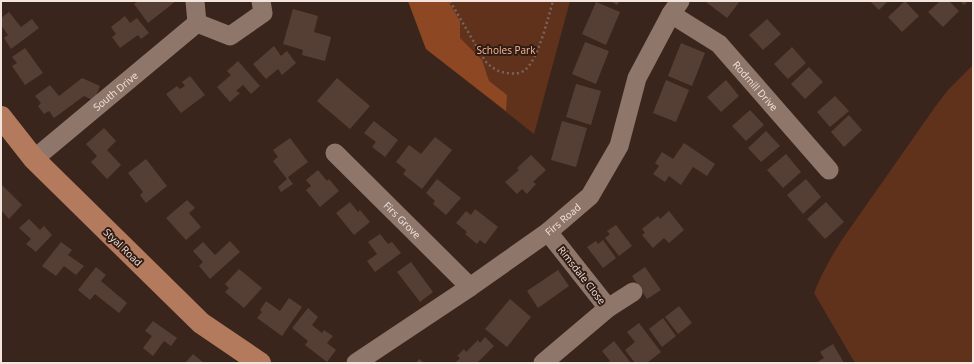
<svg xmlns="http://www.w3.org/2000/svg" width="974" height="364" font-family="'Open Sans',sans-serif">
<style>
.green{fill:#60321c}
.forest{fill:#8d4723}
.building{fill:#553f35}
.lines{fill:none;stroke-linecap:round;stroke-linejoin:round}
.path{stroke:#78655d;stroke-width:2.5;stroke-dasharray:2 3;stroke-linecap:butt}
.minor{stroke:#8f766a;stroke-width:19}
.major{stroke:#b47a5e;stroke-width:22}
.labels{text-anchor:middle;stroke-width:4;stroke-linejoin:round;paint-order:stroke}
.park-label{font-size:10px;fill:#f9ba9e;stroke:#301c13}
.street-label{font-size:10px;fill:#f3e4de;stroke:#301c13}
</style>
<rect width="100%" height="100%" fill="#3a251c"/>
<path class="green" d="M408,1H570L534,134L426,49Z
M973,65V363H855L814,293C824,268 837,246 853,224L935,107L948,90Z"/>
<path class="forest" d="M408,1H448L460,21V38L482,60L489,81L507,95L506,111L426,49Z"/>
<path class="building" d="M138,1H176L148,23L134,4Z
M610,1H620L617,5Z
M707,1H740L727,18L706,2Z
M870,1H888L879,10Z
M905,1L919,16L902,32L888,17Z
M940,1H949L959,11L943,27L928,12Z
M960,1H968L964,5Z
M596,2L620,12L606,45L582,34Z
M293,9L318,16L314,32L331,37L325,61L302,55L303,50L283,44Z
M9,12L21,27L32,19L39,28L11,49L4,38L8,35L1,25V18Z
M125,16L130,23L137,18L149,33L141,39L138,35L120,48L112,37L116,34L111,27Z
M767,19L781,34L763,50L749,35Z
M585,42L609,51L596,84L572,74Z
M681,43L705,53L692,86L668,76Z
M274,46L281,56L287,51L296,63L282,75L278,69L266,79L253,64Z
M792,47L806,63L788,79L774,64Z
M25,48L43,73L25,85L12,66L17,63L12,57Z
M238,61L260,86L251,94L243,85L236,91L240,93L230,102L217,87L231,75L227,71Z
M809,67L823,82L805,99L791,84Z
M190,76L205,95L181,113L166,94L177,86L180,89L185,86L182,82Z
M82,78L100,86L94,101L84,96L54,118L49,111L44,114L38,106L41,103L35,96L50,85L59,96Z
M337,78L370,106L350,129L317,101Z
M666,80L689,90L676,122L653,113Z
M726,80L739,96L721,112L707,97Z
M576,84L601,91L591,125L566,117Z
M835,96L849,111L830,127L817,112Z
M750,110L764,125L746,141L732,126Z
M849,115L862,130L844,147L831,132Z
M374,121L398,140L385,157L372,147L376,142L364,133Z
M562,121L587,128L576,167L551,160Z
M104,128L116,141L107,150L121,165L107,179L91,162L97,156L86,144Z
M766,131L780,146L761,162L748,148Z
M435,137L452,150L422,189L403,174L406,170L396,162L409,145L421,154Z
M290,138L308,162L288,177L293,184L281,192L278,187L287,179L273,161L278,157L273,150Z
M684,143L715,164L707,176L693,167L681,185L669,176L665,182L653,174L659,166L655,163L662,152L673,159Z
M786,154L801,172L783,188L767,170Z
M531,155L546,170L533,182L536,184L527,194L522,189L517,194L505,182L519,170L517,168Z
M146,159L167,186L146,203L140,195L143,192L128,173Z
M318,170L327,181L329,179L339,191L320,207L306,190L311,186L306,180Z
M437,179L461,198L446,215L433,204L435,201L426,193Z
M806,179L821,197L803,214L787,195Z
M1,184L22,205L9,219L1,210Z
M187,200L195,208L189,213L201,227L186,240L166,218Z
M350,202L358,212L360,210L370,222L354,235L336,213Z
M826,202L844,222L825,239L807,219Z
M475,209L498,227L485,244L480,240L477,244L465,234L467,232L456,223L466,211L471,215Z
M669,211L684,230L669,243L664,238L653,248L642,235L645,233L642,229L658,216L660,219Z
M29,219L40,230L44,226L52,235L36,252L26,244L31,239L19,228Z
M616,225L632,246L619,256L605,238L610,234L607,231Z
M380,234L388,244L392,242L401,253L375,272L367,261L377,254L368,242Z
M603,240L616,258L603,268L587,247L596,241L598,244Z
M230,241L240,252L210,279L199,266L203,262L193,251L203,242L215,255Z
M61,242L72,250L68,255L84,266L76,275L64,266L56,276L42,266Z
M411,262L433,292L420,302L397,272Z
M96,267L106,275L101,281L127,303L119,313L95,294L90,300L78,290Z
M645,267L661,290L647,299L632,276Z
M239,269L262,288L244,308L225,292L229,288L225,284Z
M558,270L569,286L538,308L527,291Z
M289,298L302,307L282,336L257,318L262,312L260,310L266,301L280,311Z
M510,299L531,317L507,347L485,329Z
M679,306L692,323L678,334L665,317Z
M308,308L318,317L312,325L322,333L324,330L333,336L327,343L336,350L327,362L305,345L308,341L292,328Z
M663,318L676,336L662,347L649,329Z
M153,321L177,338L171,346L164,341L153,356L143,348L152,336L145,331Z
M639,323L661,352L647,363H635L625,350L635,342L627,332Z
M485,337L494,346L477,363H455L460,358L457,356L464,349L466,352L478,340L480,343Z
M614,341L631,363H607L610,361L602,351Z
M833,344L844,363H816L824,358L820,352Z
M193,354L204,363H185Z
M419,359L425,363H416Z"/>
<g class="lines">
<path class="path" d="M450,1L485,61C492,68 498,72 507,73C513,74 520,74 525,70C538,60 548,18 553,1"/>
<g class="minor">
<path d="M195,1L197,23"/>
<path id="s1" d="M671,14L719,44L829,170"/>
<path d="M197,23L230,36L263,13L261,1"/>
<path id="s2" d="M335,153L470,287"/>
<path id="s3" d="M34,159L197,23"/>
<path d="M608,308L633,292"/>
<path id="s4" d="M356,363L470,287L548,232L590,196L619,146L637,78L671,14L680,1"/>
<path d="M543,363L608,308L548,232"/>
</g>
<path class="major" d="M1,117L34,159L201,323L260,363"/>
</g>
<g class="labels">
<g class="park-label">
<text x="506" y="54">Scholes Park</text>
</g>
<g class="street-label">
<text dy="4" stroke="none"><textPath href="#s1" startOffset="112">Rodmill Drive</textPath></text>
<text dy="4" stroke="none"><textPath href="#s3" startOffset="106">South Drive</textPath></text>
<text dy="4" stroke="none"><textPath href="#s4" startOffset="252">Firs Road</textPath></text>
<text dy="4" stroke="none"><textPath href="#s2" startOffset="95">Firs Grove</textPath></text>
<text transform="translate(123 247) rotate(44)" y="4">Styal Road</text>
<text transform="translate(582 275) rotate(52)" y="4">Rimsdale Close</text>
</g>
</g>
<rect width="974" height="364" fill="none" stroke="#f3e4de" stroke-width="4"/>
</svg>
